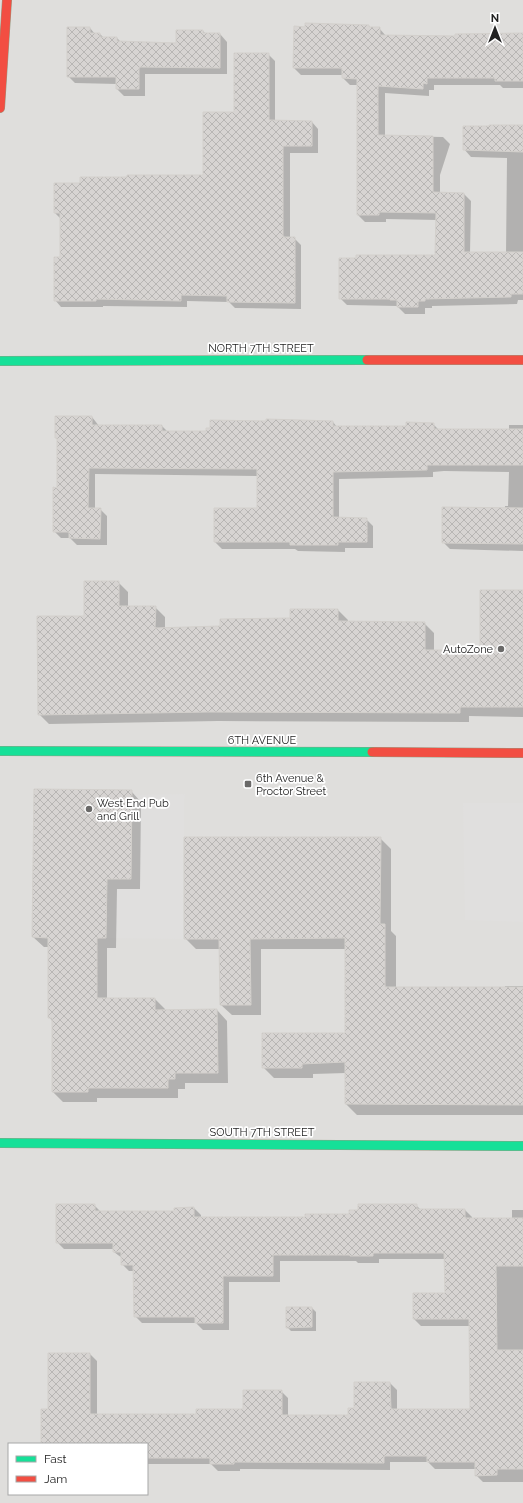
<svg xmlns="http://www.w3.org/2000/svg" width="523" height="1503" font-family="Raleway,sans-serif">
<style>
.residential{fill:#dfdedc;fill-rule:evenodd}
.parking{fill:#e0dfde}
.shadow{fill:#0003}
.building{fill:url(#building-cross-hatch);stroke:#d3d0cc}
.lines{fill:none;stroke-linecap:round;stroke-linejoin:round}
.fast-casing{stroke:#999a82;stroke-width:10}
.jam-casing{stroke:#999a82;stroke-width:10}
.fast{stroke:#16e098;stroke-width:9}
.jam{stroke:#f24e42;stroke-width:9}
.poi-dot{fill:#6a6968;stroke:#fff;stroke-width:1.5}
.labels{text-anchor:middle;stroke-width:3.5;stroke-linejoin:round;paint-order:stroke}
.street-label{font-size:11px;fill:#222;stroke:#fff}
.poi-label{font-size:11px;fill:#222;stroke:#fff;text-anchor:start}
</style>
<defs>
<pattern id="building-cross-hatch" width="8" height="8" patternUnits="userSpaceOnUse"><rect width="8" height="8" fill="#d7d4d2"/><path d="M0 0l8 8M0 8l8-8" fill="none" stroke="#b8b6b4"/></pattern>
</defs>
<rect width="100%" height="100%" fill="#f0eeeb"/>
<path class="residential" d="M0,0H523V1503H0ZM9,1444H147V1494H9Z"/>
<path class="parking" d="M185,794L184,801V939L106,938L107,879H131L132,795Z
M463,803H523V922L465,920Z"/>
<path class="shadow" d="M369,26L371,28H379L386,36L456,37L523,34V88H503L500,85H434V90H429V96L385,93V136L443,137L450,144L440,175V194H464L471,201L470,253H506L507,158L471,157L464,149L523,126V300H518L517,304L432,306V308H425V314H405L397,306L347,305L340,298L436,256L437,220L386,219V222H365L358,215V85H350L343,78V75H301L294,68Z
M90,28L95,34H100L104,38H117L122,43L177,44L203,31L206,34H220L227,42V74H145V96H124L117,89V84L75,83L68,76Z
M268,54L275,61V122H312L318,129V153H290V238H294L301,245V309L235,308L229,302L187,301V307L103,306V307H61L55,300L61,258V219L55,213L81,184L204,176L235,113Z
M92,417L99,426H162L168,432H207L333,422L337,427H407L433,424L439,430H509V425H523V551L450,549L443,542L505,509V506H508L509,472L444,471L433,472V477L339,479V519H366L373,526V548H345V552L298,551L295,549H222L215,542L258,509V476L95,474V509H100L107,516V545H77L70,538H61L54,531L58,489V440L56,438Z
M118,582L128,592V607H155L165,617V629L221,627L291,619L338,610L348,620V622L424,623L434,633V651H481L523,591V717L469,716V722L218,721L49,724L39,714L85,617Z
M131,791L141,802L140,889H117L116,948H107V999H155L165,1009V1011L217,1010L227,1021L228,1083H185V1089H178V1098H97V1102H63L53,1092V1022L49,1017V947H44L33,937Z
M380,838L391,849V931L396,936V988H505V986H523V1115H357L346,1104V1073L313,1074V1078H274L263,1067L346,1034V949H261V1015H232L221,1005L220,949H196L185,938Z
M94,1205L101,1212H175L194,1208L201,1215V1218H306L350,1215L416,1205L421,1210H465L472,1217V1219H512V1210H523V1482H483L476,1475V1469H435L428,1462H390V1470L240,1469V1471H218L211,1464H147V1444H42L49,1410V1354H90L97,1361V1415H197L244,1410L281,1391L288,1398V1416H349L355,1409V1383H390L397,1390V1410H471L470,1326H421L414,1319V1294H446L445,1259H379V1263H358L356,1261H280V1282H229V1330H203L196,1323H142L135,1316L134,1271H129L122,1264V1258L114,1252V1249H64L57,1242Z
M287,1308H312L316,1312V1331H291L287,1327Z"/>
<path class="building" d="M305,23L369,25V27H380V35L455,36V34L523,33V81H495V78H427V84L423,83V89L378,86V135L433,136V192L464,193V252H523V294H511V297L425,299V301H418V307H397V300H390V299H339V258H356V255H435L436,213L379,212V215H357V79L342,78V68H293L294,26L305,27Z
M67,27H90V33H100V37H117V41L176,43V30H203V33H220V68L139,67V89H116V77H67Z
M234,53H269V120L312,121V146H283V237H295V303L227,302V296L181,295V301L96,299V301H54V257H60V213H54V183H80V177H127V175H203V112H234Z
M489,125H523V152L463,150V126H489Z
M55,416H92V425H162V431H206V428H210V420L266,421V419L333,421V426H406V422L434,423V429H523V465H427V470L333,472V517L367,518V542H338V545H290V542H214V508H257V469L89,468L88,508H101L100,539L69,538V532H53V487L57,488V438H55Z
M442,507L523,508V544L442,543Z
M84,581H119V606H156L155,628L220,626V619L290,618V609H338V621L425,622V650H480V590H523V707H460V713L208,712L38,715L37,616H84Z
M34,789L132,790L131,879H107L106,938H97V998H155V1010L217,1009L218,1073H175V1079H168V1088H88V1092H52V1018H48V938L32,937Z
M184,837H381L380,924H385V987H523V1105L345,1104V1062L302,1064V1068H262V1033H345V938L250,939L251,1005H220L219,939H184Z
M56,1204H95V1211H174V1208L194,1207V1217H305V1214H349V1210H358V1204H417V1209H465V1218H523V1266H496L497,1350H523V1469H497V1475L475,1476V1462H427V1456H384V1463L234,1462V1464H210V1458H147V1444H41V1409H48V1353H90V1414H196V1409H243V1390H282V1415H348V1408H354V1382H390L391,1409H470L469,1319H413V1293H445L444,1253H373V1256H350V1255H273V1276H223V1323H195V1317H134L133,1265H121V1252H113V1243H56Z
M286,1307H312V1327L286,1328Z"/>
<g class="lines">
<g class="fast-casing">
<path id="fast" d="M0,361L367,360
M0,751L372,752
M0,1143L523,1146"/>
</g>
<g class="jam-casing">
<path id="jam" d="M0,108L7,0
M367,360H523
M372,752L523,753"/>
</g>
<use href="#fast" class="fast"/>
<use href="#jam" class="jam"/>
</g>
<g class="poi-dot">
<circle cx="501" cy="649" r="4"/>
<rect x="244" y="780" width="8" height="8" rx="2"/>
<circle cx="89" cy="809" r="4"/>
</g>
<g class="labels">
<g class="street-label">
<text x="261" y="352">NORTH 7TH STREET</text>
<text x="262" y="744">6TH AVENUE</text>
<text x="262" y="1136">SOUTH 7TH STREET</text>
</g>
<g class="poi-label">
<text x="493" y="653" text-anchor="end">AutoZone</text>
<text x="256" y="782">6th Avenue &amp;<tspan x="256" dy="13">Proctor Street</tspan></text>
<text x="97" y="807">West End Pub<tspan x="97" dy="13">and Grill</tspan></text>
</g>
</g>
<rect x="8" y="1443" width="140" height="52" fill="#ffffff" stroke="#a7a7a7"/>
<rect x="16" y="1456" width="20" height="6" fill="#16e098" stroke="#a7a7a7"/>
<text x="44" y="1463" font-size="12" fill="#222222">Fast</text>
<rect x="16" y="1476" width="20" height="6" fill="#f24e42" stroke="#a7a7a7"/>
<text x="44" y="1483" font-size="12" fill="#222222">Jam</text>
<g transform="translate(495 28)" stroke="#ffffff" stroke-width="3" paint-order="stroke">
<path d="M0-3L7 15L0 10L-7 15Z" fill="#222222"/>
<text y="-6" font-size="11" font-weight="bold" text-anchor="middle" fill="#222222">N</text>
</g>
</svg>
